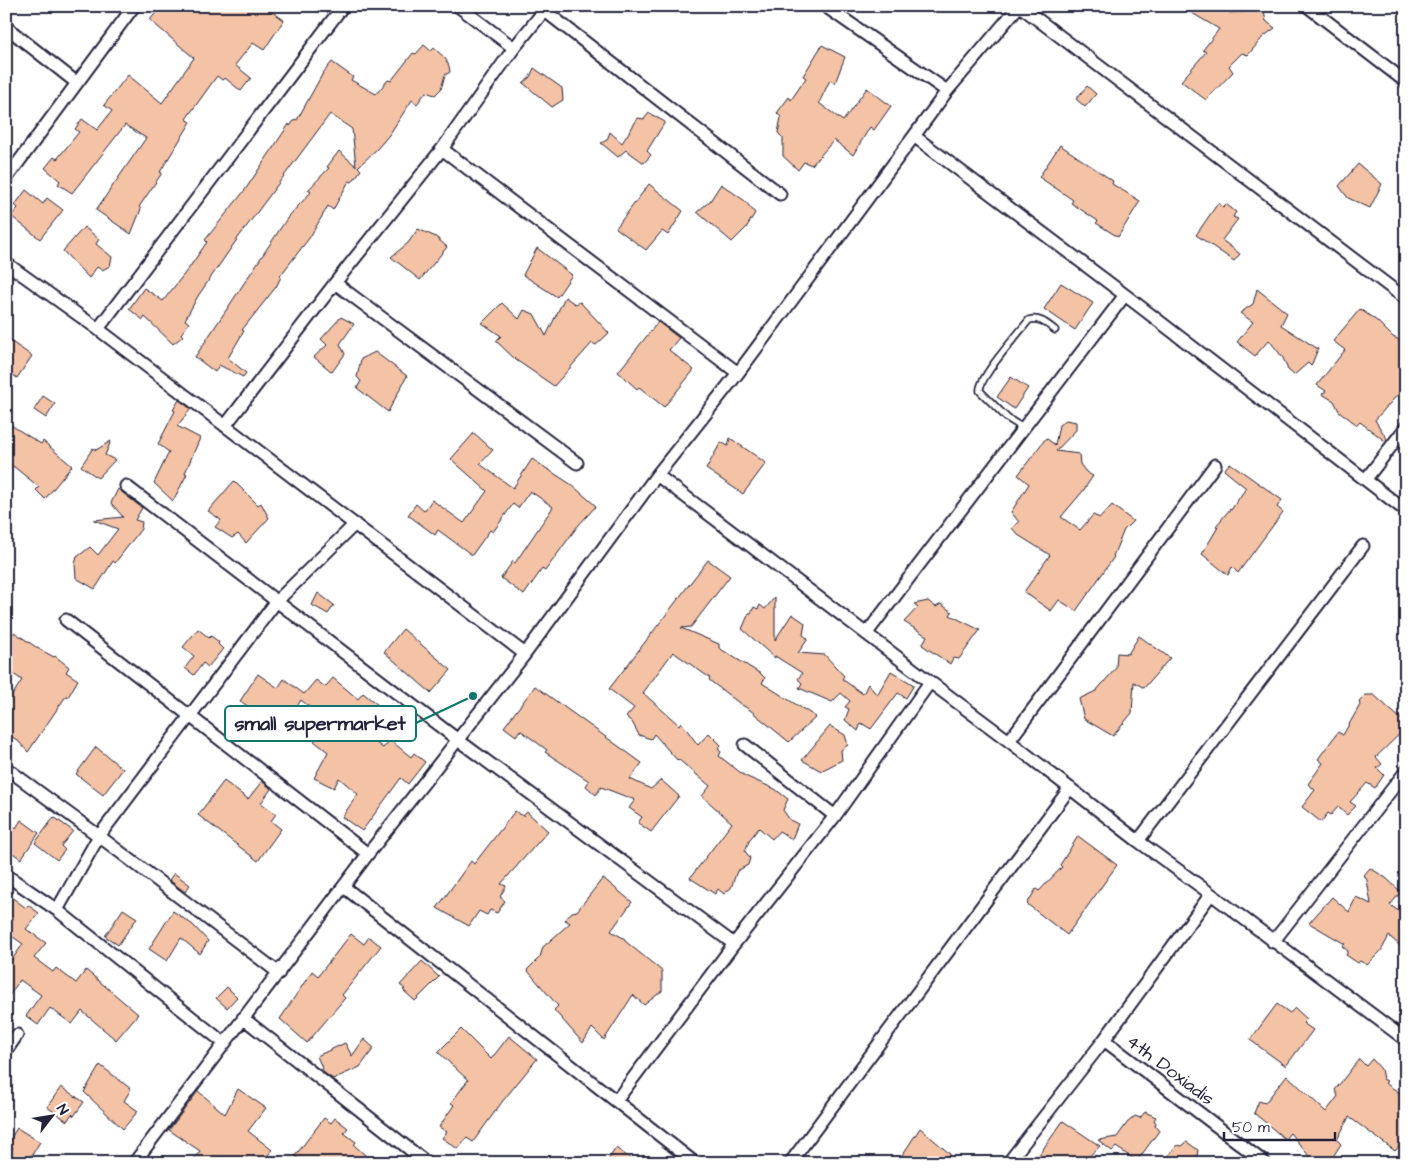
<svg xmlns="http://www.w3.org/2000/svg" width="1412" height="1169" font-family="'Architects Daughter',sans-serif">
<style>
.building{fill:#f4c2a5;stroke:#22223b}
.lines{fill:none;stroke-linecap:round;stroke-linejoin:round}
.service-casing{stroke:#22223b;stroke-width:9}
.minor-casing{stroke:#22223b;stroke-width:15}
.service{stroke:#fff;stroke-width:5.5}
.minor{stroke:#fff;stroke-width:11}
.labels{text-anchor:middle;stroke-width:4;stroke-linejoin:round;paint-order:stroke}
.street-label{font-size:19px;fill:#22223b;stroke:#fff}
.leader{fill:none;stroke:#0f766e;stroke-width:2}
.callout-dot{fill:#0f766e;stroke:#fff;stroke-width:2}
.callout{fill:#fff;stroke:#0f766e;stroke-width:2}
.callout-label{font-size:20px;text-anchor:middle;font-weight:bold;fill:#22223b}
</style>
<rect width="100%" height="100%" fill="#fff"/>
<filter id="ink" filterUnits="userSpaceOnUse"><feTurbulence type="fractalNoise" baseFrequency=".02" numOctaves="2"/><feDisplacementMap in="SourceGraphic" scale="10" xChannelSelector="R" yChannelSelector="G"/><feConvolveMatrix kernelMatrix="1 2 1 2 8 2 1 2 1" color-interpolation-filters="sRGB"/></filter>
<g filter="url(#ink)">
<path class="building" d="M161,6H264L284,20L264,50L253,43L235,65L251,78L241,91L225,78L222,80L217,76L186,119L191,122L160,172L162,173L139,207L141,209L131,234L96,210L146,138L125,125L72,193L58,184L60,181L45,168L54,157L57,159L79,132L75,129L82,119L97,130L112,111L104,105L128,75L162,103L194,58L150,20Z
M1180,6H1228L1229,13L1264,12L1266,21L1275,28L1263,37L1248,55L1242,53L1229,66L1233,72L1206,100L1181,81L1206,52L1203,50L1219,29Z
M424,45L431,51L434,48L445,58L449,66L450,72L445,75L441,89L435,95L426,92L417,104L412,100L389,135L377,149L358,167L361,170L352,182L349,181L333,210L328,206L310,237L280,276L281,277L276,287L242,330L244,331L228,358L246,373L243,377L219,365L215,372L195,357L288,217L311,192L308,190L329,168L327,167L339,151L356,166L352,129L330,114L238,238L198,296L185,320L189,323L181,334L183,336L173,344L145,317L143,320L129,309L144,288L163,301L189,268L207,242L205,240L245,190L289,124L290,126L295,119L297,120L323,73L332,62L353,77L351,80L376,94L388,80L391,81L413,53L416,54Z
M822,45L845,57L835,83L830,80L819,103L843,121L867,88L891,106L874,130L870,127L853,155L834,140L812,165L804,162L798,170L783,156V138L778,133L781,117L777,113L789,97L791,100L806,78L803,76Z
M534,68L562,88L563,100L552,107L523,83L530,77Z
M1087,86L1096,94L1085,107L1076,99Z
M649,113L665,122L647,151L651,155L644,163L626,150L618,157L601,143L607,140L610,132L622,143L638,118L644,119Z
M1060,145L1113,181L1112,184L1140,201L1118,237L1096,223L1098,221L1071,203L1073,200L1039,177Z
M1358,164L1382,184L1370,208L1348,198L1339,186Z
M649,184L683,211L668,235L662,231L646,250L616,228Z
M721,184L745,201L755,213L746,228L732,242L697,212L710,201Z
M26,190L43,204L47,198L63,210L40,239L11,216L18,208L15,205Z
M1218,203L1223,207L1226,204L1236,212L1233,217L1238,219L1222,240L1240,254L1234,261L1196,235Z
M84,227L99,239L96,244L112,257L110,266L102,270L97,267L89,278L63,251Z
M418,229L436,237L447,247L420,280L391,257L408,243Z
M537,248L572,275L557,297L523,275Z
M1061,283L1093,303L1075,330L1044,309Z
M1257,289L1287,313L1281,325L1318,349L1311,366L1308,363L1294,375L1288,370L1283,358L1269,340L1255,356L1237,342L1253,322L1240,313L1253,304Z
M565,297L575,304L580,302L609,333L596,345L592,343L554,386L516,360L496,341L501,336L482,323L502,303L519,319L524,310L534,314L546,336Z
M1360,309L1377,321L1393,337L1406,343V397L1400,392L1375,420L1387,439L1385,441L1360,422L1357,425L1339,411L1334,401L1322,394L1326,391L1317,385L1345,350L1333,341Z
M341,317L354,324L340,344L345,354L332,372L314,357L327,345L321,339Z
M658,322L679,338L669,350L694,370L664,407L639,387L637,389L618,372Z
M6,338L32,356L17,378L6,370Z
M375,352L407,376L388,412L357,388L361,381L357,377L361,359Z
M1011,377L1028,388L1014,409L997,397Z
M43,396L55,404L46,418L34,410Z
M179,400L191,409L177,426L200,438L185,473L187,474L173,501L154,483L169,452L158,444L175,411L173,410Z
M1066,420L1076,422V430L1056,451L1079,454L1080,464L1086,472L1093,476L1083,491L1061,517L1080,530L1093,515L1100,518L1112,505L1133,521L1124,530L1113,556L1114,557L1076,611L1059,600L1051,611L1024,592L1050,555L1018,535L1012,528L1019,522L1011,512L1029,484L1018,475L1046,438L1055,445L1059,425Z
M6,422L41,444L43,441L72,466L45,499L36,490L39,487L13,466L6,476Z
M474,433L493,450L480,464L513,488L532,459L572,485L596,506L577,527L545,571L542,569L524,595L501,578L513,561L515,563L553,507L530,491L518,508L513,504L493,532L490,530L472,555L438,530L435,535L408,515L416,504L424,511L432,500L464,523L487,491L451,459Z
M730,438L766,463L743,494L706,469L721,442L728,446Z
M111,441L105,455L115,460L98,478L81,466L93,448L96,450Z
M1230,463L1282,500L1277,507L1283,512L1238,573L1232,567L1228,575L1202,554L1218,527L1216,526L1230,509L1231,510L1246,488L1224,470Z
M234,481L258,505L261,503L269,518L246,543L238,534L232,538L215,527L221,520L208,511Z
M118,489L142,508L135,520L142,522L141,529L115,563L113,561L95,589L76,578L75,564L77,557L90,547L98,555L118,529L94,520L123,517L111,503Z
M708,560L730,576L691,627L681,628L719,644V648L761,674L765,678L762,683L816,717L789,742L750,710L739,703L709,680L710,678L673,652L643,693L679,725L681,722L698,745L709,733L721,745L718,749L721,752L719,756L745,776L775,789L788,799L783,810L790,820L798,824L792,839L779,831L772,839L759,828L750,839L745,851L750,858L748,865L737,871L731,888L724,894L718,889L715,894L690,878L732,823L702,796L710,786L678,759L677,760L654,734L651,739L639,735L632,722L626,717L634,708L609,689Z
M318,593L334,605L328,614L312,605Z
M775,597V640L792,614L805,623L803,635L808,639L798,653L825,655L844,676L842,679L863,694L868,684L877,695L891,671L914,685L906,698L898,693L871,729L861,723L858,731L845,720L849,709L845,707L850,701L841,693L832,702L799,688L802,683L798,679L802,673L775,656V658L742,629L749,613H751L754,607L758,609L760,605L765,609Z
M928,601L936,607L941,604L952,612L950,615L980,630L959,659L953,658L950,664L922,645L927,636L904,622L918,607L914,604Z
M198,629L209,638L211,636L219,642L218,644L223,649L208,667L203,663L194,675L185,668L194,656L183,647Z
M403,629L451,670L431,693L384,652Z
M14,632L39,649L54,657L55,656L69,667L66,672L78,680L68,697L66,696L28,752L17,740L6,733V705L22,680L6,669V648Z
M1139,636L1170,658L1144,688L1134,682L1132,713L1113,736L1084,719L1079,699L1096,691L1116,668L1117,653L1128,654Z
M258,674L278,688L284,679L304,694L316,680L325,687L333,678L358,699L363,693L383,709L363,733L383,748L390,740L411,757L414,753L425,762L408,784L401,778L362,831L342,817L358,794L339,778L334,788L314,778L328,752L314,741L329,723L301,700L284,727L266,716L264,717L240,701Z
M535,686L642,763L630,779L651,789L661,780L679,796L651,832L638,823L642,817L629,808L635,800L601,787L596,795L586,786L589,781L545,752L547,750L520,730L516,736L504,727Z
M1366,695H1374L1402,720L1406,728L1376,757L1382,764L1377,768L1384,775L1375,788L1367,783L1350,802L1356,806L1347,815L1338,807L1331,815L1328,813L1321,822L1302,807L1315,790L1308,784L1323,763L1318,759L1338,732L1343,735L1360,705L1359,702Z
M830,726L845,735L848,745L841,750L842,760L821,771L802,760Z
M96,747L123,769L103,795L76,774Z
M224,781L248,799L262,781L271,789L261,803L276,814L271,821L281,829L258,861L198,815Z
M515,811L523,816L527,812L548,831L501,884L506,886L500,897L505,901L497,913L490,910L487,915L479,911L469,926L437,908L471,861L474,864Z
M54,817L73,831L61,846L65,850L57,860L35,843Z
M21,820L39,833L21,859L6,848V821L16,828Z
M1078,836L1117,865L1067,935L1027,904L1036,889L1039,891L1062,867L1060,865Z
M1370,868L1386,878L1401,892L1390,905L1406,916V951L1389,936L1381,951L1367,965L1360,961L1358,963L1346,955L1348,951L1342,946L1345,944L1309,923L1332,897L1349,912L1356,897L1371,904L1367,880L1364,875Z
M174,873L190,885L185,892L169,880Z
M603,878L632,902L611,931L625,939V941L662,971V991L644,1005L633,995L604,1040L592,1028L583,1043L554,1010L558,1006L527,970L540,957L543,947L570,923L565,920L572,912L577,911Z
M6,893L26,908L28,905L39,913L26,929L46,943L34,958L53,972L56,968L76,983L86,970L138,1014L116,1040L82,1011L72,1024L50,1008L38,1025L26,1016L41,995L20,980L6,1000V968L23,944L6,932Z
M123,909L137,918L118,945L105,936Z
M173,911L193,925L208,941L200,954L181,938L167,961L149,949Z
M351,934L364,944L369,937L381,946L342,995L345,998L307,1043L280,1019L312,971L318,976Z
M422,961L439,977L415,1001L403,990L405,989L400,985Z
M227,987L237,997L227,1008L216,998Z
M1277,1004L1290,1013L1295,1008L1307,1019L1303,1023L1313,1030L1286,1066L1250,1040Z
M461,1029L491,1059L509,1036L537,1059L502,1102L473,1142L467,1138L458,1149L442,1138L447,1132L439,1127L454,1105L451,1103L468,1080L438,1052Z
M364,1039L374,1048L360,1067L333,1079L324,1073L317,1056L345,1043L352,1056Z
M1359,1059L1366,1066L1372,1059L1381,1069L1383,1079L1387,1081L1385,1083L1406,1097V1139L1395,1151L1349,1117L1337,1140L1341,1144L1329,1163H1315L1290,1133L1285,1139L1254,1113L1259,1101L1265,1103L1287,1075L1326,1112L1338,1096L1335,1090Z
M100,1065L131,1089L124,1101L138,1111L123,1129L84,1092Z
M61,1087L84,1102L74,1116L72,1114L67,1121L47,1107Z
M238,1089L266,1108L248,1131L272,1150L262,1163H191L200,1151L169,1130L198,1091L225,1114Z
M1145,1112L1156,1117L1154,1120L1156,1123L1155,1126L1159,1131L1137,1161L1116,1147L1112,1151L1098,1140L1117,1137L1127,1123L1135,1116L1140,1118Z
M324,1118L331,1123L335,1118L348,1128L344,1133L356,1142L354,1145L374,1163H304L295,1156Z
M1063,1121L1100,1146L1082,1163H1033Z
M17,1128L40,1142L27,1163H6V1158L13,1148L7,1144Z
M920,1128L950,1154L944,1163H897Z
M1187,1142L1198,1150L1196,1163H1161L1178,1145L1182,1146Z
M616,1148L637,1163H606Z"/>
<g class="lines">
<g class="service-casing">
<path id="service" d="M1023,428L1007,418L980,391C978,378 1019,333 1029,320C1040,317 1047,324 1055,330"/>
</g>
<g class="minor-casing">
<path id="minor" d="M458,6L514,48
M825,6L947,91
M1020,6L1406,299
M1307,6L1406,82
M545,11L780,194
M6,27L77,83
M914,136L947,91L1019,6
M442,149L738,373
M6,179L134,6
M6,263L98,329L525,654
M335,283L577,463
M98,329L343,6
M225,426L335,283L442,149L514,48L548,6
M657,475L930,682L1009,741L1138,841L1211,894L1406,1040
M1366,479L1406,427
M126,486L458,740L734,944L616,1101L344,887
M66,620L368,854
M867,633L1125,295
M1009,741L1215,465
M745,745L835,816
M6,768L99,836L279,973
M1138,841L1363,546
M6,875L57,910L224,1043
M57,910L99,836L276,602L355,524
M1273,942L1406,771
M734,944L835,816L930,682
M243,1018L427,1163
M1104,1040L1265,1163
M6,1051L17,1035
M616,1101L695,1163
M134,1163L368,854L525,654L657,475L738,373L914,136L1125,295L1406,511
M790,1163L1070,788
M1008,1163L1104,1040L1211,894"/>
</g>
<use href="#service" class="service"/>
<use href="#minor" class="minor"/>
</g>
</g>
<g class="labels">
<g class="street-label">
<text transform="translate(1171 1069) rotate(37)" y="7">4th Doxiadis</text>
</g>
</g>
<path class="leader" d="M473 696L416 723"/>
<circle class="callout-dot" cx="473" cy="696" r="5"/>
<rect class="callout" x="225" y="706" width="191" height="35" rx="5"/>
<g class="callout-label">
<text x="320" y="730">small supermarket</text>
</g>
<rect width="1412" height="1169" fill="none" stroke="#fff" stroke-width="25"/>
<rect x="12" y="12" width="1387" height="1144" fill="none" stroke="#22223b" stroke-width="2" filter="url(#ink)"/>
<g transform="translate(52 1116) rotate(59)" stroke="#ffffff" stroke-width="4" paint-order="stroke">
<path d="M0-4L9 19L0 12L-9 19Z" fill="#22223b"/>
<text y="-8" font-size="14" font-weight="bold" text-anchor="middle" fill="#22223b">N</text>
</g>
<path d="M1224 1132v8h111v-8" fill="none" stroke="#22223b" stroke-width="2.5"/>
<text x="1232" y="1132" font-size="15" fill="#22223b" stroke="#ffffff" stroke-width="4" paint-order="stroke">50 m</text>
</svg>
